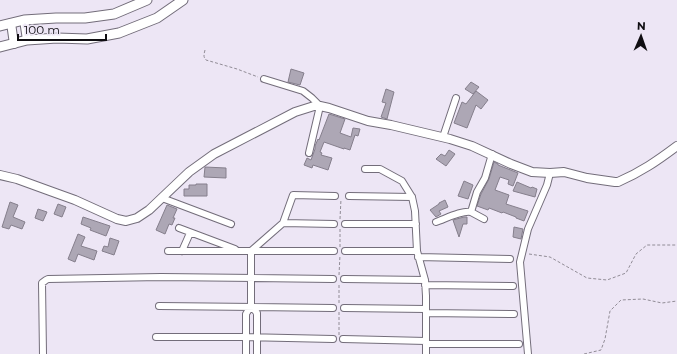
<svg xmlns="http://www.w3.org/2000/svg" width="677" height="354" font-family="Montserrat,sans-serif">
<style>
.building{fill:#ada7b5;stroke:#857f8c}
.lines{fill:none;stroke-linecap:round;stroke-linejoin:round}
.minor-casing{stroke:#736d7a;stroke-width:8}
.tertiary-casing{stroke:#736d7a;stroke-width:10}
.secondary-casing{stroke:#736d7a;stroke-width:11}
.path{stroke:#918c96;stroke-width:1;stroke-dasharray:3 2;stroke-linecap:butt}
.minor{stroke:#fff;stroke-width:6}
.tertiary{stroke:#fff;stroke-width:8}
.secondary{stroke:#fff;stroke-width:9}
</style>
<rect width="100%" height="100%" fill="#ede6f5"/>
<path class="building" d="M291,69L304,73L300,85L288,82Z
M471,82L479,87L473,94L465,89Z
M386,89L394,92L387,119L381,117L386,103L382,102Z
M476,91L488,100L481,109L476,105L467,128L454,123L462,102L466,104Z
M329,114L345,119L340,133L351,137L353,128L360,129L358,136L355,135L350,150L344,148V149L324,142L320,152L322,153L321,155L332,158L328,170L313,165L312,168L304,165L307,158L311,160L315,149V146L318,139L319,140Z
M449,150L455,154L446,166L436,159L441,154L445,156Z
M494,162L498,164V165L518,173L513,186L508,184L509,180L500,177L495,190L509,195L506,204L528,211L524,221L516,218V217L503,212L502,213L489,208L488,210L477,206L481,194L489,179Z
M205,167L226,168V178L204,177Z
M464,181L473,185L468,199L458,196Z
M517,182L531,188L532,187L537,189L535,197L513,191Z
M196,184H207V196H184V189H189V185H196Z
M445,200L448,207L439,211L441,214L436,217L430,210L439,204V203Z
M10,202L18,205L13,217L25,222L22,229L11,225L9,229L2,227Z
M58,204L66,207L62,217L54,214Z
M167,205L177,209L173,218H175L172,225L169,224L165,234L156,230Z
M38,209L47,212L43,221L35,218Z
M83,217L110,226L106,236L90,230L91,228L81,224Z
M464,217H467V224H463L459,237L453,220Z
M514,227L523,229L521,239L513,237Z
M78,234L85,237L81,246L97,251L94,260L78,254L75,262L68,259Z
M110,238L119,241L114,255L102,251L104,246L108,247Z"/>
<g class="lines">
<g class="minor-casing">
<path id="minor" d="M264,79L303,91L312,98L320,106L309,153
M443,137L456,98
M365,169H380L402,181L412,197L415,211L417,251L425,280L426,296V354
M349,196L412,197
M162,198L231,224
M484,219L471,212L477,192L485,178L492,154
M436,222C445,219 462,210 471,212
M283,223L334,224
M345,224H416
M179,228L235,249
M168,251H334
M182,251L190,233
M345,251H417
M418,257L510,259
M344,279L425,280
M425,285L513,286
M159,306L333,308
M251,306L257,313V354
M344,308L426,309
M426,313L514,314
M156,337H246L333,339
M343,339L426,341
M426,344H519
M43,354L42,283L46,280L48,279L161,277L333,279
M246,354V314L251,306V251L283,223L293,195L335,196
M528,354L520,262L528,229L547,185L550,173"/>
</g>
<g class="tertiary-casing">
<path id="tertiary" d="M24,20L27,40
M11,23L14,44
M0,175L17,179L50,191L75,200L117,219L126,221L137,218L149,210L189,172L214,154L295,112L314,106H320L329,108L368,121L391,125L450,139L472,146L511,164L532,172L550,173L564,172L587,178L615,182H618C641,172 657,161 677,146"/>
</g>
<g class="secondary-casing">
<path id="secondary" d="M0,26L24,20L56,18H85L114,14L147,0
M0,47L27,40L57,38L87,39L119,33L157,18L183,0"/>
</g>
<path class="path" d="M205,50C204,54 203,57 206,60L237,69L258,77
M340,219L341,199
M340,247V229
M529,254L550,257L587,278L607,280L626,273L636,254L647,245H677
M339,275L340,255
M339,303V283
M339,335V311
M584,354L601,350L605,339L610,311L621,300L643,299L662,303L677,301"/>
<use href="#minor" class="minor"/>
<use href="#tertiary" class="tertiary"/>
<use href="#secondary" class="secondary"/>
</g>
<g transform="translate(641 36) rotate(2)" stroke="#ede6f5" stroke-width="3" paint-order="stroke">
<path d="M0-3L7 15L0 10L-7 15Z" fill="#100e12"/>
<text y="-6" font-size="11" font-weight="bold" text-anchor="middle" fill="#100e12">N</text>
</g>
<path d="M18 34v6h88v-6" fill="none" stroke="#100e12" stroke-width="2"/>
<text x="24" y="34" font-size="12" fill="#100e12" stroke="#ede6f5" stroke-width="3" paint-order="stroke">100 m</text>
</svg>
